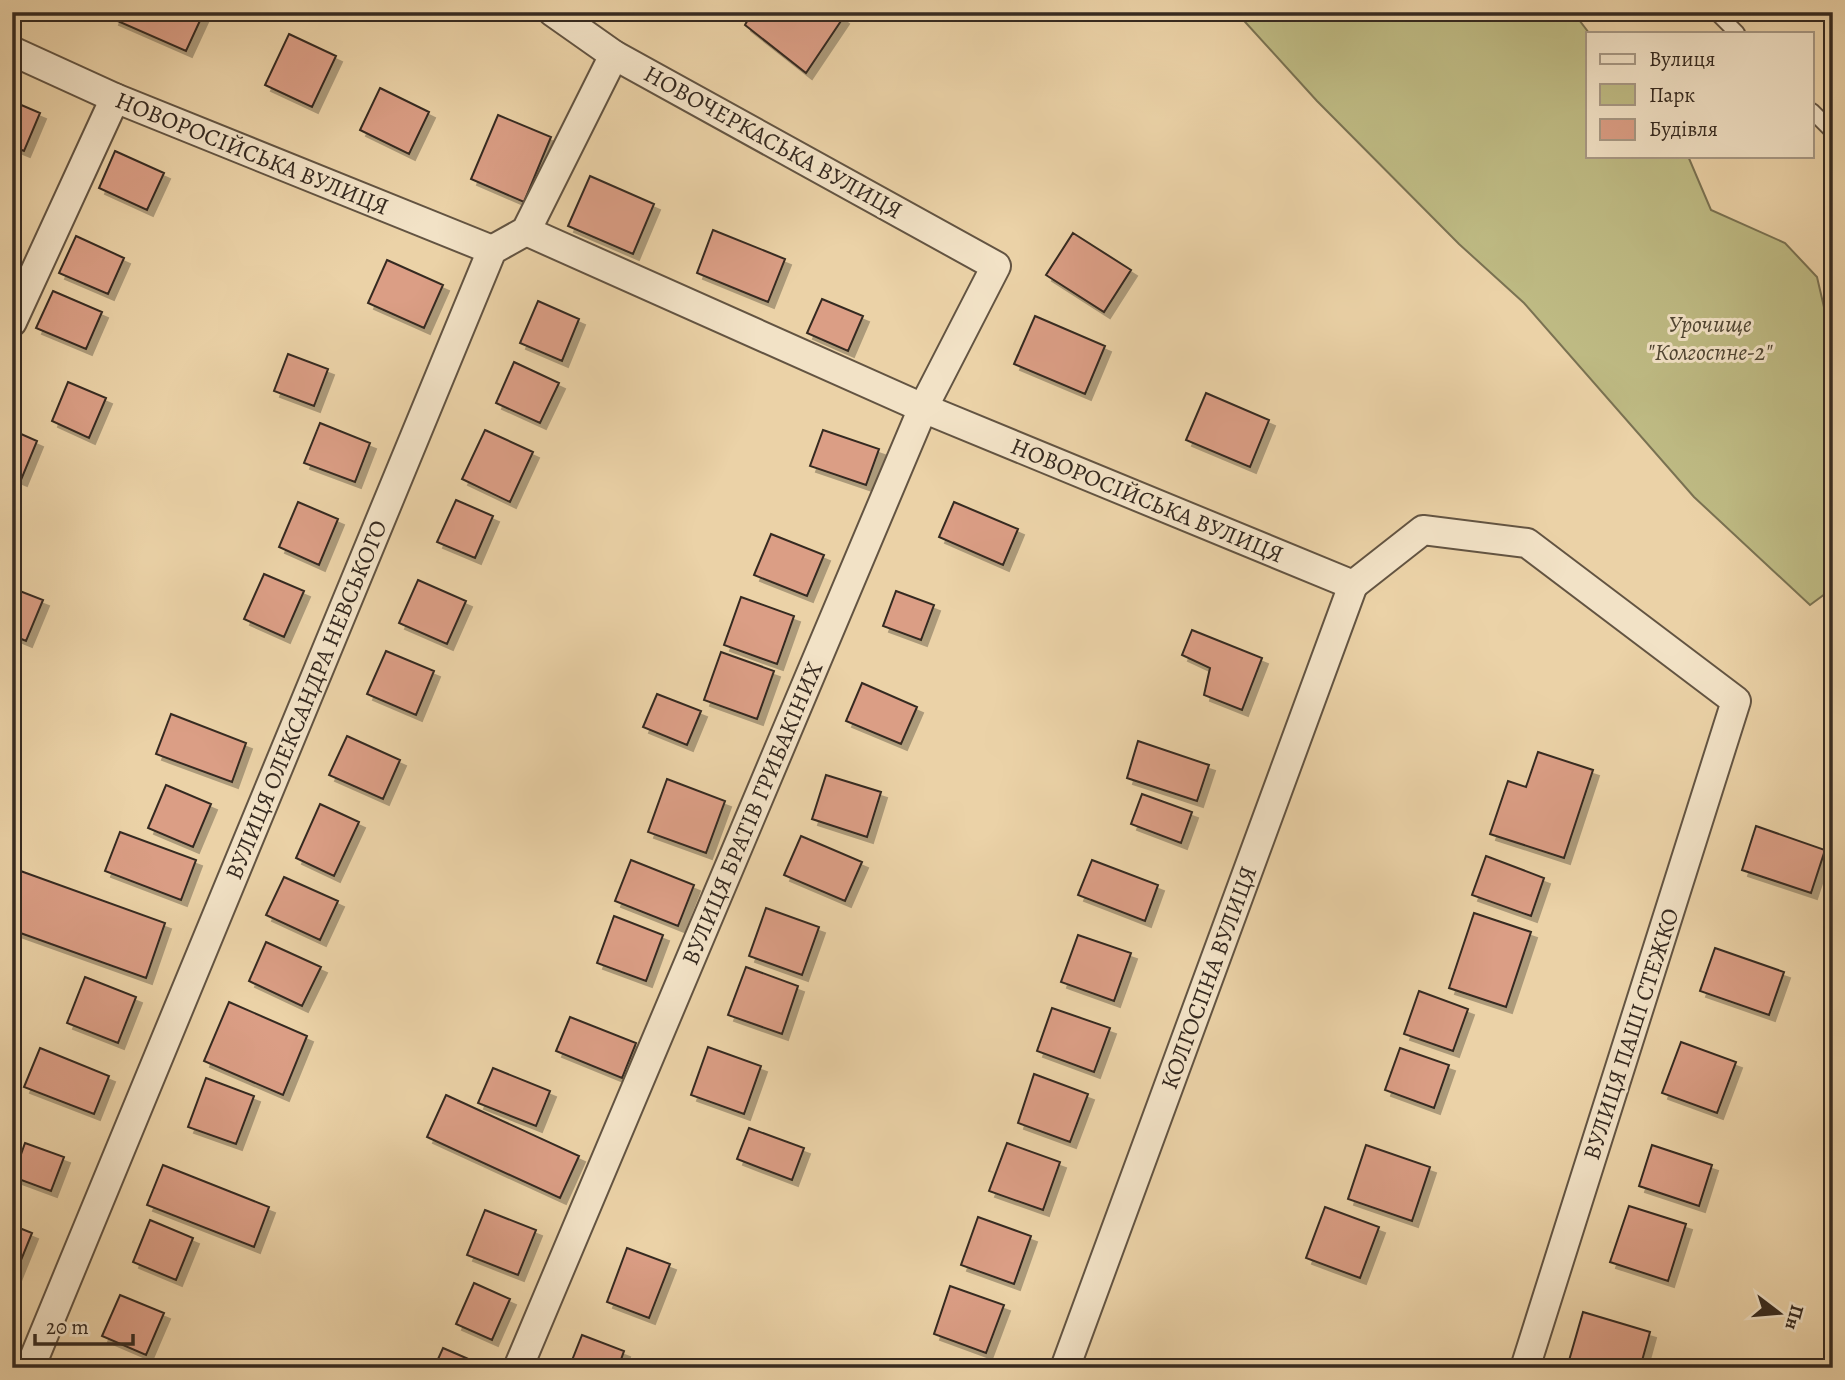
<svg xmlns="http://www.w3.org/2000/svg" width="1845" height="1380" font-family="Alegreya,serif">
<style>
.green{fill:#beba83;stroke:#7a7252;stroke-width:2}
.building{fill:#db9e85;stroke:#362a20;stroke-width:2;filter:url(#shadow)}
.lines{fill:none;stroke-linecap:round;stroke-linejoin:round}
.service-casing{stroke:#635442;stroke-width:18}
.minor-casing{stroke:#635442;stroke-width:32}
.service{stroke:#f2e2c6;stroke-width:14}
.minor{stroke:#f2e2c6;stroke-width:28}
.labels{text-anchor:middle;stroke-width:6;stroke-linejoin:round;paint-order:stroke}
.street-label{font-size:24px;fill:#362a20;stroke:#f2e2c6}
.park-label{font-size:24px;font-style:italic;fill:#514734;stroke:#f2e2c6}
</style>
<defs>
<filter id="shadow"><feDropShadow dx="6" dy="6" stdDeviation="0" flood-color="#0004"/></filter>
</defs>
<rect width="100%" height="100%" fill="#ebd2a7"/>
<filter id="stains"><feTurbulence type="fractalNoise" baseFrequency=".00286" numOctaves="4"/><feColorMatrix values="0 0 0 0 .2 0 0 0 0 .09 0 0 0 0 .02 0 0 0 .5 -.17"/></filter>
<radialGradient id="worn" r=".72"><stop offset=".6" stop-color="#630" stop-opacity="0"/><stop offset="1" stop-color="#630" stop-opacity=".3"/></radialGradient>
<path class="green" d="M1236,12H1573L1589,33L1588,156H1688L1711,210L1785,243L1817,277L1830,333L1828,369L1833,377V588L1810,605L1694,497L1524,303L1459,244L1317,101Z"/>
<path class="building" d="M116,12H204L186,51L113,19Z
M752,12H835L843,18L806,73L745,25Z
M289,34L336,56L312,107L265,85Z
M380,88L429,112L409,154L360,130Z
M12,101L40,113L24,151L12,146Z
M498,115L551,137L524,202L471,179Z
M115,151L164,173L147,210L99,188Z
M590,176L654,204L633,254L568,226Z
M713,230L785,259L768,302L697,273Z
M1073,233L1131,270L1104,312L1046,275Z
M76,236L124,258L108,294L59,273Z
M387,260L443,285L424,328L368,303Z
M53,291L102,312L86,349L36,328Z
M822,299L863,316L848,351L807,333Z
M538,301L579,319L562,361L520,343Z
M1035,316L1105,346L1085,394L1014,364Z
M288,354L328,369L314,406L274,391Z
M514,362L559,383L540,423L496,403Z
M68,382L106,398L89,438L52,421Z
M1206,393L1269,420L1250,467L1186,440Z
M320,423L370,443L355,482L304,463Z
M12,430L37,441L21,480L12,476Z
M485,430L533,452L510,502L462,479Z
M823,430L879,449L866,485L810,466Z
M456,500L493,516L475,558L437,542Z
M298,502L338,519L319,565L279,547Z
M954,502L1018,529L1003,565L939,537Z
M771,534L824,555L807,596L754,575Z
M264,574L304,591L284,637L244,619Z
M418,580L466,601L447,644L399,623Z
M12,588L43,600L26,641L12,635Z
M896,591L934,605L921,640L883,626Z
M741,597L794,616L777,664L724,645Z
M1192,630L1262,658L1242,710L1204,695L1210,668L1182,655Z
M386,651L434,671L416,715L367,694Z
M721,652L774,671L757,719L704,700Z
M862,683L917,707L901,744L846,721Z
M657,694L701,711L687,745L643,727Z
M171,714L246,743L232,782L156,754Z
M347,736L400,760L383,799L329,775Z
M1138,741L1209,765L1197,801L1127,778Z
M1538,752L1593,770L1564,858L1490,834L1508,781L1526,787Z
M826,775L881,792L867,837L812,819Z
M667,779L725,801L706,853L648,832Z
M166,785L211,804L193,847L148,828Z
M1142,794L1192,812L1181,843L1131,824Z
M320,804L359,822L334,876L296,858Z
M1756,826L1825,850L1811,893L1742,870Z
M120,832L196,860L181,900L105,871Z
M801,836L862,862L845,901L784,875Z
M1486,856L1544,878L1531,916L1472,895Z
M631,860L694,885L678,926L615,901Z
M1092,860L1158,885L1145,921L1078,895Z
M15,869L165,923L146,978L12,930V876Z
M284,877L338,901L320,940L266,915Z
M766,908L819,927L802,975L749,956Z
M1474,913L1531,932L1506,1007L1449,988Z
M614,916L663,935L646,981L597,963Z
M1078,935L1131,953L1114,1001L1061,982Z
M266,942L321,967L302,1006L249,981Z
M1715,948L1784,972L1769,1015L1700,991Z
M746,967L798,986L782,1034L728,1015Z
M85,977L136,997L118,1043L67,1023Z
M1419,991L1468,1009L1453,1051L1404,1034Z
M229,1002L307,1036L283,1095L204,1061Z
M1052,1008L1110,1028L1094,1072L1037,1051Z
M570,1017L636,1043L622,1078L556,1051Z
M1681,1042L1736,1062L1717,1113L1662,1093Z
M708,1047L761,1066L744,1114L691,1095Z
M40,1048L109,1076L94,1114L24,1087Z
M1400,1048L1449,1065L1434,1108L1385,1090Z
M493,1068L550,1091L536,1126L478,1103Z
M1034,1074L1088,1094L1070,1142L1018,1123Z
M206,1078L254,1096L236,1144L188,1127Z
M446,1095L579,1156L560,1198L427,1137Z
M749,1128L804,1148L792,1180L737,1159Z
M25,1143L64,1157L51,1191L13,1177Z
M1007,1143L1060,1162L1043,1210L989,1191Z
M1366,1145L1430,1167L1412,1221L1348,1199Z
M1652,1145L1712,1165L1699,1206L1639,1186Z
M163,1165L269,1207L254,1247L147,1205Z
M1629,1206L1686,1224L1668,1281L1610,1262Z
M1325,1207L1379,1227L1360,1278L1306,1258Z
M485,1210L536,1230L518,1275L467,1255Z
M978,1217L1031,1236L1014,1284L961,1265Z
M150,1220L193,1238L176,1280L133,1262Z
M12,1225L32,1233L15,1275L12,1274Z
M627,1248L670,1264L649,1318L607,1302Z
M474,1283L510,1299L492,1340L456,1324Z
M950,1286L1004,1305L986,1353L934,1334Z
M120,1295L164,1313L146,1355L102,1336Z
M1583,1312L1650,1332L1640,1368H1581L1568,1364Z
M582,1335L624,1351L618,1368H569Z
M443,1348L480,1364L478,1368H434Z"/>
<g class="lines">
<g class="service-casing">
<path id="service" d="M1716,12L1737,33
M1812,111L1833,132"/>
</g>
<g class="minor-casing">
<g id="minor">
<path id="s1" d="M12,51L115,98L492,250"/>
<path id="s2" d="M526,231L923,408L1353,585L1423,530L1527,543L1736,701L1525,1368"/>
<path d="M12,322L115,98"/>
<path id="s3" d="M30,1368L492,250L526,231L614,55"/>
<path id="s4" d="M518,1368L923,408L996,266L614,55L553,12"/>
<path id="s5" d="M1065,1368L1353,585"/>
</g>
</g>
<use href="#service" class="service"/>
<use href="#minor" class="minor"/>
</g>
<g class="labels">
<g class="street-label">
<text transform="translate(773 142) rotate(29)" y="8">НОВОЧЕРКАСЬКА ВУЛИЦЯ</text>
<text dy="8" stroke="none"><textPath href="#s1" startOffset="261">НОВОРОСІЙСЬКА ВУЛИЦЯ</textPath></text>
<text dy="8" stroke="none"><textPath href="#s2" startOffset="677">НОВОРОСІЙСЬКА ВУЛИЦЯ</textPath></text>
<text dy="8" stroke="none"><textPath href="#s3" startOffset="723">ВУЛИЦЯ ОЛЕКСАНДРА НЕВСЬКОГО</textPath></text>
<text dy="8" stroke="none"><textPath href="#s4" startOffset="602">ВУЛИЦЯ БРАТІВ ГРИБАКІНИХ</textPath></text>
<text dy="8" stroke="none"><textPath href="#s5" startOffset="416">КОЛГОСПНА ВУЛИЦЯ</textPath></text>
<text transform="translate(1631 1034) rotate(-72)" y="8">ВУЛИЦЯ ПАШІ СТЕЖКО</text>
</g>
<g class="park-label">
<text x="1710" y="332">Урочище<tspan x="1710" dy="28">"Колгоспне-2"</tspan></text>
</g>
</g>
<rect width="1845" height="1380" fill="none" stroke="#ebd2a7" stroke-width="42"/>
<rect x="14" y="14" width="1817" height="1352" fill="none" stroke="#362a20" stroke-width="3.5"/>
<rect x="21" y="21" width="1803" height="1338" fill="none" stroke="#362a20" stroke-width="2"/>
<rect x="1586" y="32" width="228" height="126" fill="#f2e2c6" stroke="#a79884" stroke-width="2"/>
<rect x="1600" y="54" width="35" height="10" fill="#f2e2c6" stroke="#a79884" stroke-width="2"/>
<text x="1649" y="66" font-size="21" fill="#362a20">Вулиця</text>
<rect x="1600" y="84" width="35" height="21" fill="#beba83" stroke="#a79884" stroke-width="2"/>
<text x="1649" y="102" font-size="21" fill="#362a20">Парк</text>
<rect x="1600" y="119" width="35" height="21" fill="#db9e85" stroke="#a79884" stroke-width="2"/>
<text x="1649" y="136" font-size="21" fill="#362a20">Будівля</text>
<g transform="translate(1779 1313) rotate(106)" stroke="#f2e2c6" stroke-width="5" paint-order="stroke">
<path d="M0-5L12 26L0 18L-12 26Z" fill="#362a20"/>
<text y="-10" font-size="19" font-weight="bold" text-anchor="middle" fill="#362a20">Пн</text>
</g>
<path d="M35 1334v10h98v-10" fill="none" stroke="#362a20" stroke-width="3.5"/>
<text x="46" y="1334" font-size="21" fill="#362a20" stroke="#f2e2c6" stroke-width="5" paint-order="stroke">20 m</text>
<rect width="100%" height="100%" filter="url(#stains)"/>
<rect width="100%" height="100%" fill="url(#worn)"/>
</svg>
